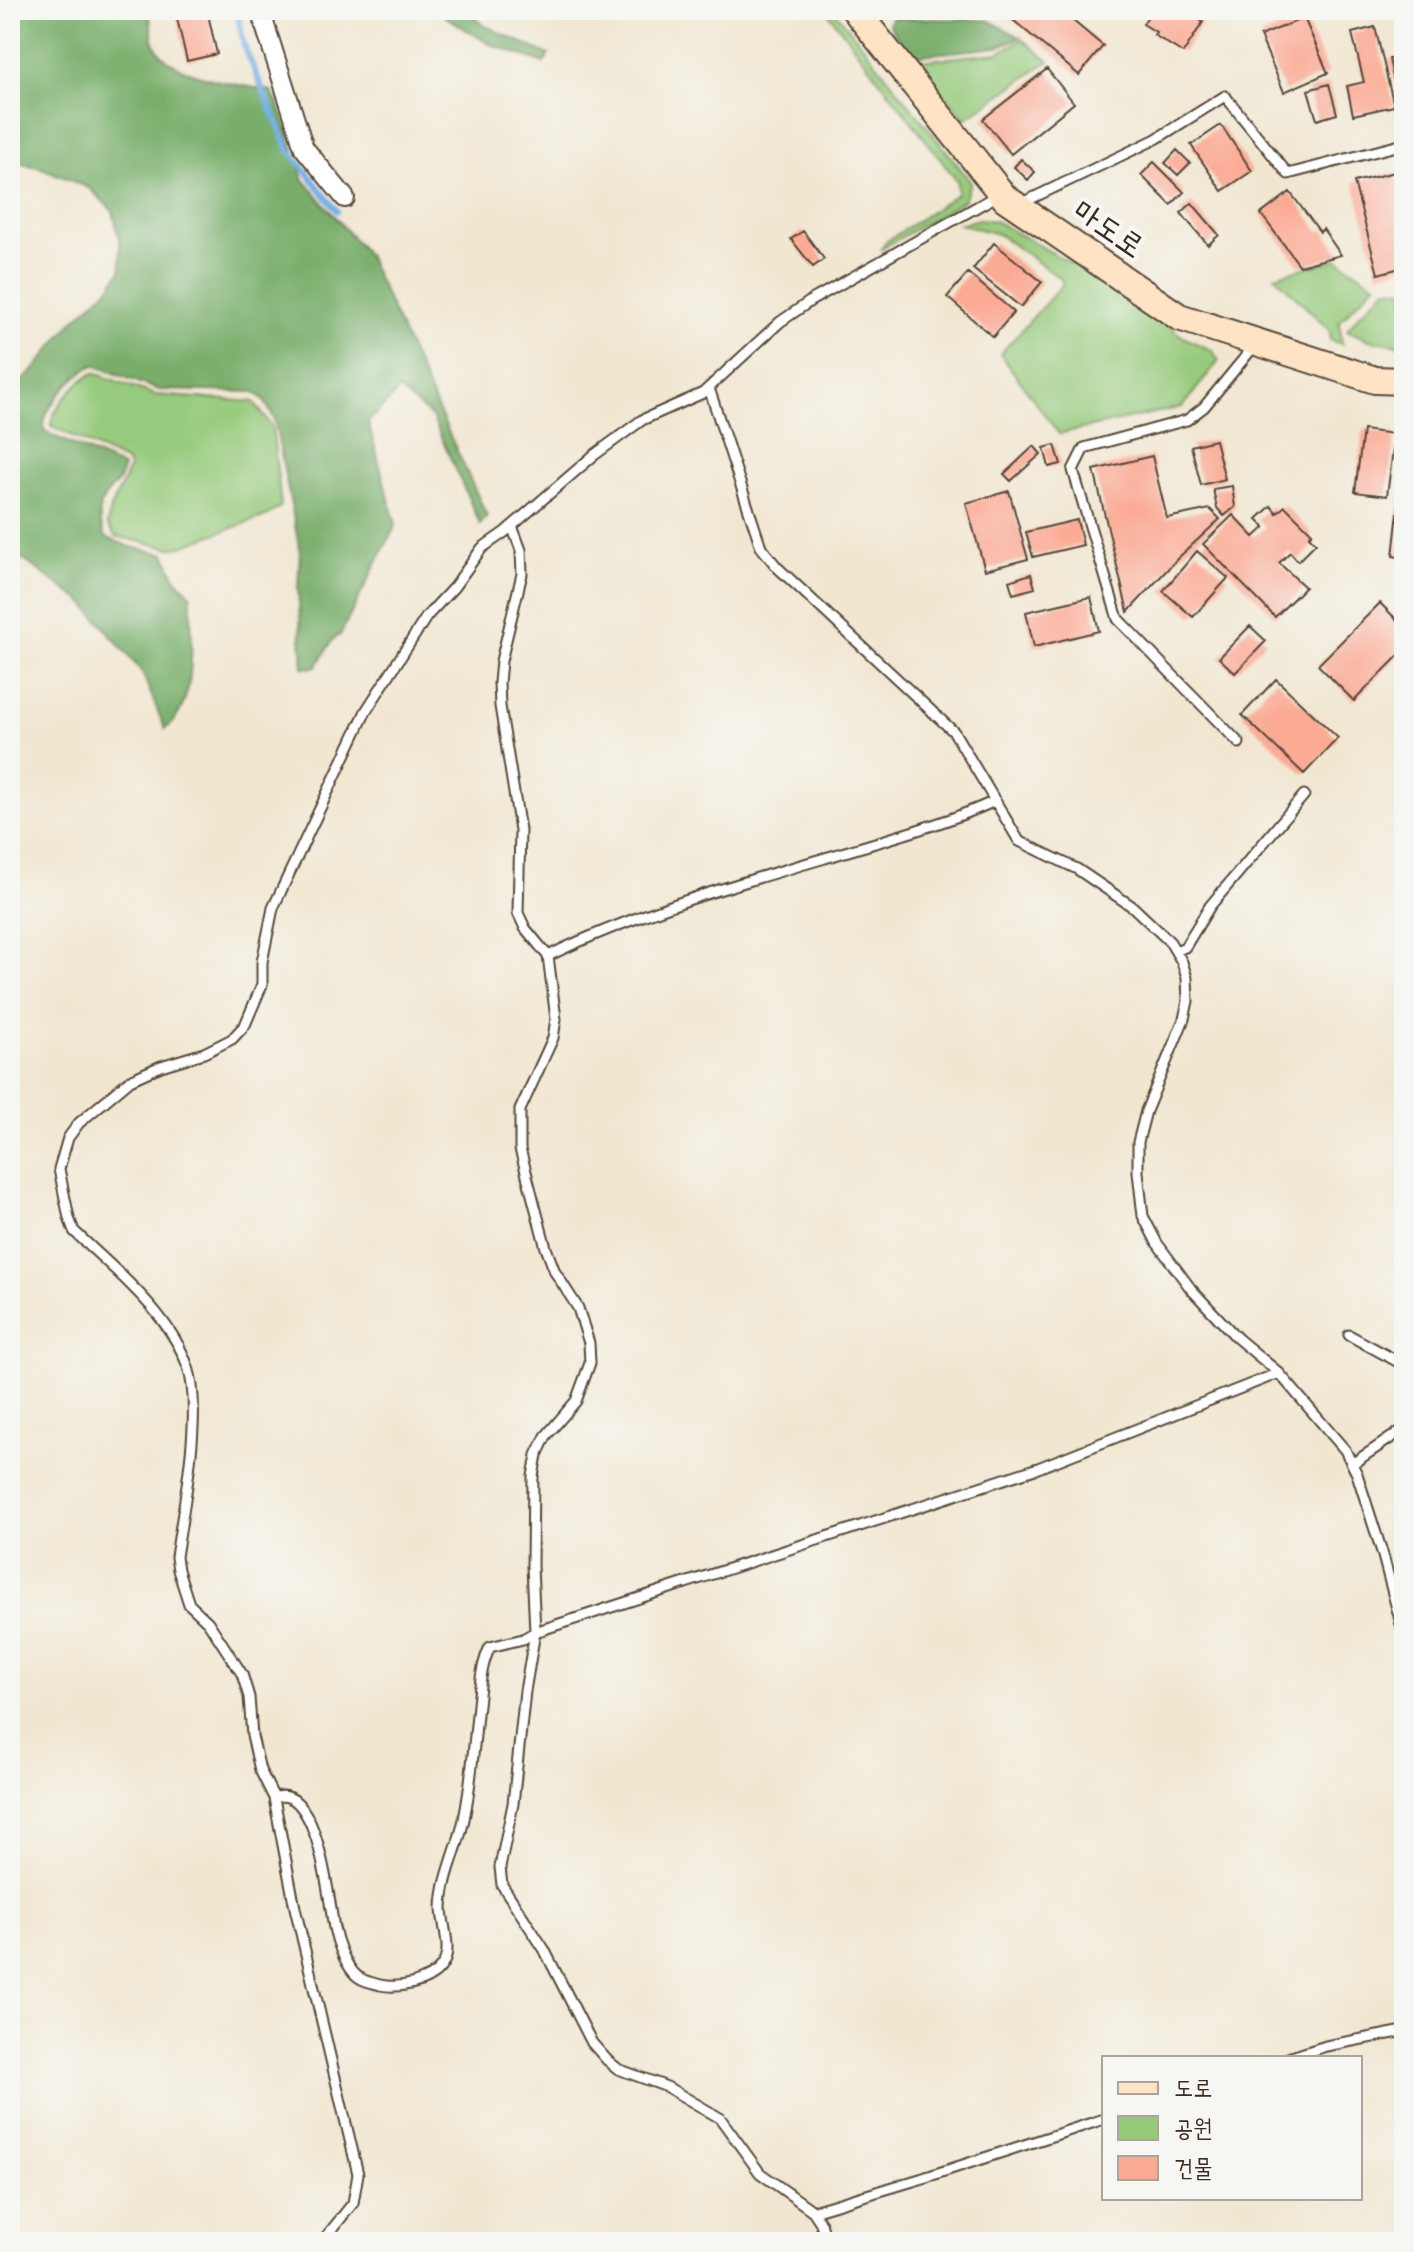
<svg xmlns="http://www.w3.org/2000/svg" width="1414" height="2252" font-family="Dekko,'Poor Story',sans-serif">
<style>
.green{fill:#96ca7b;stroke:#687a4c;stroke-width:2}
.forest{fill:#78ae6b;stroke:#5a6c44;stroke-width:2}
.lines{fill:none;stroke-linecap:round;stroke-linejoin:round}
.stream{stroke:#76b1e7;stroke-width:6}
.building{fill:#fbaa94}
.service-casing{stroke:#564639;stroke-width:13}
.minor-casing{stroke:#564639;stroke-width:22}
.secondary-casing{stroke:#564639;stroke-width:30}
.service{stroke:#fff;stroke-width:9}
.minor{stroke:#fff;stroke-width:18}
.secondary{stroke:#fee4c5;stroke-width:26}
.labels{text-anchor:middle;stroke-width:8;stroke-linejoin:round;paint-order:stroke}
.street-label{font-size:32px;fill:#3b2a1e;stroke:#f6f6f2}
</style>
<rect width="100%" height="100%" fill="#f6f6f2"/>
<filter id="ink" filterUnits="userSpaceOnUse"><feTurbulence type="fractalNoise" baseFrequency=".0125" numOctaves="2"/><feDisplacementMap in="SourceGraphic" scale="16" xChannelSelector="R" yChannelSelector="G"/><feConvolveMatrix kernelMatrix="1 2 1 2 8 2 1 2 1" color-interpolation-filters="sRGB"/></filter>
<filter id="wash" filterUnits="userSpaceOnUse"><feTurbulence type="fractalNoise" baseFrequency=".006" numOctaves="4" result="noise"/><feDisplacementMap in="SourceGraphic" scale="32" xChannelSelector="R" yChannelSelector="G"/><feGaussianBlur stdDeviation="1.8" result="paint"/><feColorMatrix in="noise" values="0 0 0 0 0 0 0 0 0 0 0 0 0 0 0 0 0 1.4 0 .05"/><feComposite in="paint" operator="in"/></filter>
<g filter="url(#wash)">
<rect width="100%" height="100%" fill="#f1e7d1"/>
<path class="green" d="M826,10H834L971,182L964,200L880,250L887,241L957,194V181Z
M1022,39L1049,61L965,119L917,61L998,53Z
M979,219L995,221L1141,302L1183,337L1213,351L1219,361L1182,407L1059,434L1000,354L1063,284L1060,278L998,234L960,224Z
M1337,259L1375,284L1339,322L1342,344L1330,340V331L1275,276Z
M1387,288L1404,290V346L1369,340L1347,330L1358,316Z
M94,373L155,395L254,402L272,427L281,506L268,515L179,547L170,548L115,536L107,524L111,508L129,469L127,462L51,426C52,408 77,381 94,373Z"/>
<path class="forest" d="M10,10H149C151,21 151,38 156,47C173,78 239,84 271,91L279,106L304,180L367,255L487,516L480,524L432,417L399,390L368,422L396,525L340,635L334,638L316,667L303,668L298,588L300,551L274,418L263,399L254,392L159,390L94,365C75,374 38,411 45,432L123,467C119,498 87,488 105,537L131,547L165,554L176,579L191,595C190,633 200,704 165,729L142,672L84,603L10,550V392L33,371L73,321L110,287L121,270L120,242L113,211L89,188L42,168L10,161Z
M444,10H467L485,26L549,55L544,63L490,44L444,16Z
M891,18L988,20L1020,37L998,47L913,56L889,25Z"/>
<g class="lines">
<path class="stream" d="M237,10L244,46L288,148L337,211"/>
</g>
<g id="blocks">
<path class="building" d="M175,10H207L217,54L187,61Z
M1001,10H1060L1103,46L1079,75Z
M1152,10H1183L1203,22L1183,53L1154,35L1156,32L1143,24Z
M1304,18L1328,73L1284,92L1260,36Z
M1375,27L1394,106L1353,115L1347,86L1364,82L1352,33Z
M1397,58L1402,79L1394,81L1389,59Z
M1047,69L1074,103L1011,154L983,119Z
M1329,84L1337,114L1317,120L1308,90Z
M1221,125L1252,171L1222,191L1191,145Z
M1177,150L1190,163L1178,175L1165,163Z
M1021,159L1035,172L1028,180L1014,167Z
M1154,162L1184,192L1171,205L1141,175Z
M1395,172L1404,207V267L1378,274L1354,182Z
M1290,192L1320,232L1323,229L1341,255L1300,266L1261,214Z
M1192,203L1219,235L1208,245L1181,213Z
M803,231L824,259L813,267L791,239Z
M994,243L1042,282L1021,307L973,269Z
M968,273L1014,312L993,337L947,297Z
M1363,430L1395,434L1387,496L1355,492Z
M1215,440L1225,479L1201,485L1191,446Z
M1055,445L1061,464L1049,467L1044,448Z
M1034,446L1041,454L1011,481L1004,474Z
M1152,456L1167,518L1210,509L1220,519L1177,559L1128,612L1094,470Z
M1232,486L1235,507L1224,516L1217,508L1213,489Z
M1009,491L1028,559L985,570L966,503Z
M1400,495L1404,496V558L1393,556Z
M1271,506L1277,513L1285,506L1312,533L1309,536L1316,543L1298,561L1290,552L1279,563L1305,587L1275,617L1203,544L1233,515L1254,537L1265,527L1257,519Z
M1077,520L1083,545L1033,557L1026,532Z
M1197,551L1228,578L1193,617L1163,591Z
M1031,574L1035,588L1013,594L1009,581Z
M1091,597L1099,631L1034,647L1026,612Z
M1380,603L1404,627V650L1354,701L1318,665Z
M1250,626L1266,641L1235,673L1219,658Z
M1276,679L1338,738L1304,774L1242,715Z"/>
</g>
</g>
<g filter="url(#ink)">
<use href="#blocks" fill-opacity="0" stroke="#564639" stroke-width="2"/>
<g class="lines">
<g class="service-casing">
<path id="service" d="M1020,204L1156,139L1225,96L1288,174L1404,144
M709,388L761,547L777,567L954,732L1019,841L1077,869L1133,907L1170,942L1182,962L1187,978L1188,1001L1184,1019L1146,1111L1138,1142V1172L1143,1216L1157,1243L1191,1289L1237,1338L1279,1373L1345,1450L1357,1474L1382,1552L1404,1635
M512,526L521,550L522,574L501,661L499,683L500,706L520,830L518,913L525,928L548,956L556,1019L553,1038L520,1110V1149L546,1248L555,1272L578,1308L589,1343L590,1363L576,1401L546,1436L537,1455L533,1476L532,1566L535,1632L525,1691L513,1804L500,1867L502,1885L544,1949L592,2043L607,2060L618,2069L667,2087L720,2118L760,2173L813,2211L821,2223L826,2242
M1239,743L1118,619L1073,470L1084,448L1187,420L1204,407L1255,345
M1176,951L1185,947L1210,906L1304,795
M548,956C638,912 736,884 832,856C887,839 942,825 995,801
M1349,1335L1404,1365
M1352,1464L1404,1429
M274,1798C318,1780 329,1902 334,1928C337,1942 344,1961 353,1972C360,1981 370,1982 380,1985C398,1989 429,1983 441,1967C454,1952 442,1925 442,1908C443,1874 460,1846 465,1814C472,1779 474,1741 478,1705C480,1686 481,1665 490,1647L523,1639L535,1632L1038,1468L1279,1373
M1288,2058L1326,2046L1404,2031
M813,2211L920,2179L1104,2119
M322,2242L353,2203L358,2174L295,1908L274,1798L260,1770L252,1736L249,1697L242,1674L208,1622L189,1604L178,1570L176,1557C183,1509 203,1411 188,1367C169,1312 114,1270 74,1231L69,1218L59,1169L68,1138L79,1123L130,1080L161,1066L204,1053L232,1039L245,1025L262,985V962L273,908L366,711L427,616L454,587L482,548L505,532L593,456L642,420L703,393L780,322L812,300L998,195"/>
</g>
<g class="minor-casing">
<path id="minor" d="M260,10L304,148L345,198"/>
</g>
<g class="secondary-casing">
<path id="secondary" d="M855,10L1005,198L1179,317L1375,380L1404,381"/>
</g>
<use href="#service" class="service"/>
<use href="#minor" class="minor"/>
<use href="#secondary" class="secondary"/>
</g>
</g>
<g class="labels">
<g class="street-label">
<text transform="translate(1109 228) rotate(34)" y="11">마도로</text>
</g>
</g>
<rect width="1414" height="2252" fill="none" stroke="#f6f6f2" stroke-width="40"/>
<rect x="1102" y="2056" width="260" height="144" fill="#f6f6f2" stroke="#aba49d" stroke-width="2"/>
<rect x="1118" y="2082" width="40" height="12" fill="#fee4c5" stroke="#aba49d" stroke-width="2"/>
<text x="1174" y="2096" font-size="24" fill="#3b2a1e">도로</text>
<rect x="1118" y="2116" width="40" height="24" fill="#96ca7b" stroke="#aba49d" stroke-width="2"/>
<text x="1174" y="2136" font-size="24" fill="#3b2a1e">공원</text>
<rect x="1118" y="2156" width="40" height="24" fill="#fbaa94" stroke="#aba49d" stroke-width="2"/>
<text x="1174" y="2176" font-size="24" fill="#3b2a1e">건물</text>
</svg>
